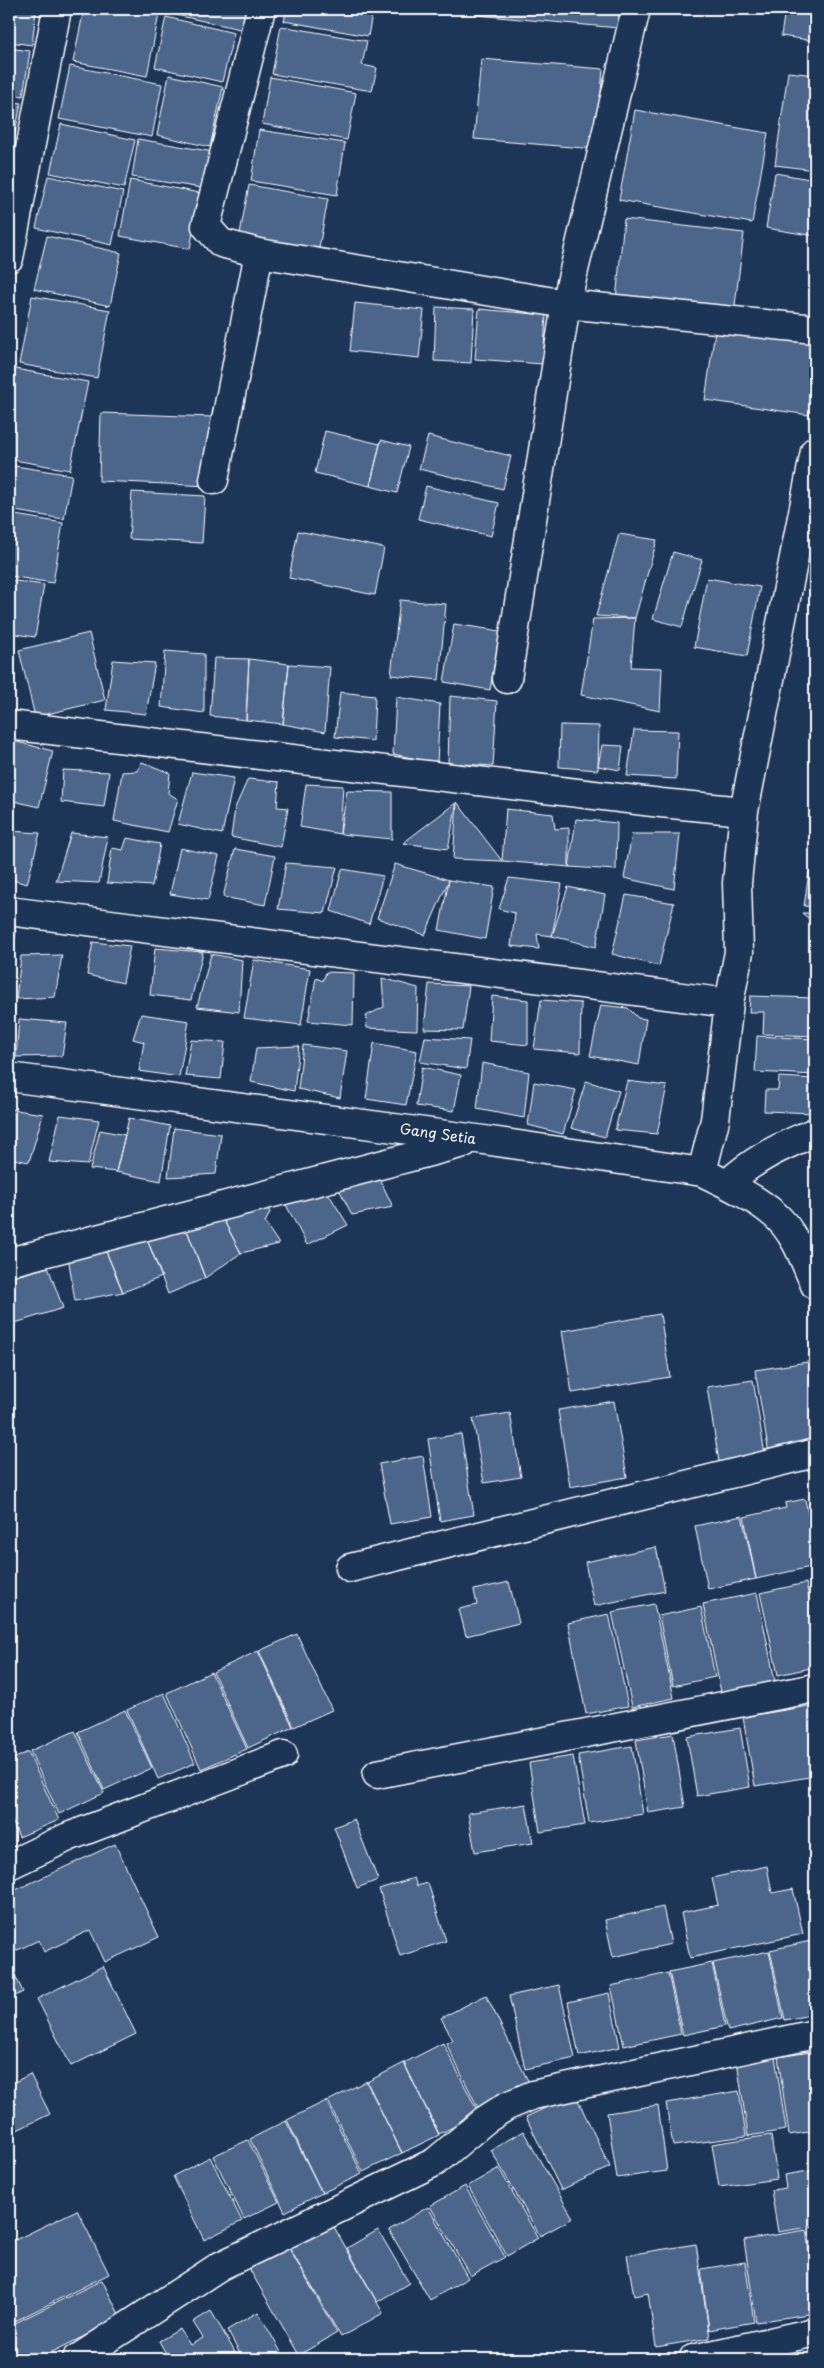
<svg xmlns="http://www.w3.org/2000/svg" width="824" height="2368" font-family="'Playpen Sans',sans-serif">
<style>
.building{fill:#4c658b;stroke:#fff}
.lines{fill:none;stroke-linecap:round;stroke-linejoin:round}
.minor-casing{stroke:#fff;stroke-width:31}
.minor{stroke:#1d3557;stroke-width:28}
.labels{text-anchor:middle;stroke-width:4;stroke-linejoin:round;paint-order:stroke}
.street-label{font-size:14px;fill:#fff;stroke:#1d3557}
</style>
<rect width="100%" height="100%" fill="#1d3557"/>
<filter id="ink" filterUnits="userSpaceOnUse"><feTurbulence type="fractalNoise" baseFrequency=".02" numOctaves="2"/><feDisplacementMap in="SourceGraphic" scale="10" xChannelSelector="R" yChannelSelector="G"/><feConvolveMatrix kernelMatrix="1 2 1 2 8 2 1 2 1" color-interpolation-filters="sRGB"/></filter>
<g filter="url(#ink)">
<path class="building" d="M9,9L36,11L32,45L9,42Z
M84,9H160L147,76L73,62Z
M168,9H259L254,32L167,13Z
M287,9H373L368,36L284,21Z
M478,9H620L618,28L477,15Z
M785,9H815V41L781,36Z
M166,17L234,33L222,82L155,67Z
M281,26L367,41L362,65L377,68L372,91L272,74Z
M9,48L30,51L23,96L9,94Z
M481,59L603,69L596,149L474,139Z
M70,66L162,84L152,137L59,119Z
M788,72L815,75V170L775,165Z
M169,75L223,87L210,147L157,135Z
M270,77L356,93L347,140L262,124Z
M9,101L21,103L10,159H9Z
M635,110L768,133L752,223L619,200Z
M61,124L135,140L124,188L50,173Z
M259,130L345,143L337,195L251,181Z
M138,139L214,152L208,189L132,177Z
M775,173L815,180V236L766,228Z
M48,176L123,192L112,245L36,228Z
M130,180L200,193L190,249L120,236Z
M249,185L328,199L318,253L239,239Z
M624,219L744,233L734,313L616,300Z
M47,236L121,253L110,306L34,289Z
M32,296L110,310L97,378L19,364Z
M355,303L424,310L419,358L350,351Z
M436,307L474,309L471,363L434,361Z
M479,309L546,315L543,364L475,359Z
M716,324L815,338V370L809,415L705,400Z
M15,369L88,382L70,470L9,459V401Z
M101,413L213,417L210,486L99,481Z
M325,431L380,444L370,486L315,473Z
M428,436L511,456L503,489L419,469Z
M381,440L409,447L397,493L370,486Z
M9,465L72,475L64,519L9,510Z
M426,486L499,503L491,536L418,519Z
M132,492L205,496L202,543L129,539Z
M9,514L63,523L53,583L9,576Z
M298,531L384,548L375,595L289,578Z
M619,534L657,540L635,618L596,616Z
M673,552L702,560L682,627L653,619Z
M707,578L760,587L747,656L694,647Z
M9,580L44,585L35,637L9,633Z
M400,600L446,604L439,680L391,675Z
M635,618L631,667L662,668L660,711L581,695L593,619Z
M454,624L500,631L490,690L444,682Z
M89,633L105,700L35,717L19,650Z
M165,651L204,654V713L161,707Z
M214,658L249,659L246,720L210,716Z
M249,659L289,664L283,724L246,720Z
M113,660L155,663L146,714L106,710Z
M289,664L330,667L325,732L283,724Z
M340,692L375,696L373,741L335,737Z
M450,696L497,701L493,766L448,763Z
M396,697L440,704L437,763L393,754Z
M560,725L599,726L598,770L559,767Z
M634,730L678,731L676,779L627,776Z
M13,741L53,751L39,807L9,800V756Z
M602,745L623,746L620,770L598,766Z
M142,762L170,773L168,793L178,799L168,832L114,821L122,772L137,771Z
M63,770L109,772L104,807L61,802Z
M192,772L234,778L222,834L178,824Z
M248,779L279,782L277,807L288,808L281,847L231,837L235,808Z
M306,784L343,786L340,834L300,827Z
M347,791L392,792V839L340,834Z
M457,802L502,861L453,859Z
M457,802L448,849L403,843Z
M506,809L553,814L555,829L569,828V867L502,861Z
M576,819L617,823L616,870L569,867Z
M9,831L40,833L27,884L9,879Z
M71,833L108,837L99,883L56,881Z
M632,834H680L674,889L624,878Z
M127,838L160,844L152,886L107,883L112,848L123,850Z
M180,848L219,856L208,900L170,894Z
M235,849L275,856L265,905L223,897Z
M286,863L337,867L325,913L278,909Z
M395,864L449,880L425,935L377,918Z
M342,869L383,876L369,924L331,911Z
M809,872H815V907L804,906Z
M509,878L562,884L552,936L537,934L539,949L511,946L515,913L499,909Z
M449,880L494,887L485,939L439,930Z
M568,887L605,895L596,947L552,936Z
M626,895L674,903L659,966L612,954Z
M802,913H815V924Z
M9,930L16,931L9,975Z
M93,942L130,946L123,983L87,975Z
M155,948L203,952L191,1000L150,995Z
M211,954L242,960L239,1012L197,1007Z
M62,955L55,997L16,999L21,956Z
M254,960L310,969L301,1025L244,1018Z
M326,972L354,973L353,1025L308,1021L316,978L323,981Z
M382,978L418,988L417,1030L367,1028L366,1016L384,1007Z
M429,984L469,986L463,1030L424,1029Z
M492,996L528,1000V1045L489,1041Z
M750,996L815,998V1036L763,1034L764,1012H749Z
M541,1000L581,1003L580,1053L534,1049Z
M9,1004L15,1006L9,1047Z
M601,1005L628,1008L638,1018L646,1019L639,1065L590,1056Z
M141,1014L189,1021L179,1077L139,1071L144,1042L133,1039Z
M19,1019L67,1023L62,1056L16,1057Z
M757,1036L815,1039V1075L755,1072Z
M425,1037L470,1040L466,1069L420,1062Z
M191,1040L225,1042L221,1079L185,1076Z
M374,1043L417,1051L406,1105L366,1099Z
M303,1045L347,1051L340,1098L298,1089Z
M299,1046L294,1091L251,1082L256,1048Z
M482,1063L529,1072L524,1118L477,1109Z
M422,1067L461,1075L454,1111L416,1106Z
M779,1077L815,1079V1113L764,1111L765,1090H778Z
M586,1081L619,1091L605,1137L571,1128Z
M627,1081L667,1086L657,1134L615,1130Z
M534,1082L576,1090L563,1134L528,1125Z
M9,1109L43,1114L29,1162L9,1158Z
M60,1115L99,1120L88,1165L49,1162Z
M129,1118L170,1126L161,1181L116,1172Z
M174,1128L221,1134L216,1174L168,1177Z
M100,1130L125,1135L116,1172L90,1169Z
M375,1169L393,1207L352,1215L335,1181Z
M323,1185L348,1225L307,1245L284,1201Z
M261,1197L270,1212L265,1223L279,1244L241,1253L223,1219Z
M223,1219L241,1253L205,1278L185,1225Z
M185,1225L205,1278L168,1294L147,1239Z
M147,1239L162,1277L123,1292L105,1249Z
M105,1249L123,1292L75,1301L68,1256Z
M48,1267L63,1308L15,1323L9,1304V1278Z
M660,1314L670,1377L572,1393L562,1331Z
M814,1361L815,1447L769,1454L755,1370Z
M753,1380L765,1455L719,1462L707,1387Z
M614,1401L627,1477L570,1487L558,1410Z
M510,1413L521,1477L484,1483L473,1419Z
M461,1434L474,1515L440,1521L428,1439Z
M423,1456L432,1517L390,1524L379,1464Z
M805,1499L815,1549V1566L756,1579L744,1517L786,1508L785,1503Z
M742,1516L756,1579L708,1589L695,1526Z
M656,1547L665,1591L594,1606L585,1562Z
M815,1577V1607L809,1578Z
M509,1582L519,1623L466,1636L459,1609L477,1605L474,1590Z
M806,1583L815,1628V1667L778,1675L760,1593Z
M757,1593L775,1681L721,1692L703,1604Z
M654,1604L674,1698L632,1707L612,1612Z
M701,1607L715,1677L673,1686L659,1616Z
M609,1614L628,1706L586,1714L568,1623Z
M297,1634L332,1710L294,1727L259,1651Z
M258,1651L293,1727L248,1748L213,1672Z
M211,1672L247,1749L201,1769L167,1693Z
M164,1693L195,1763L158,1779L127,1710Z
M815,1705V1776L755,1786L743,1717Z
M125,1710L152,1768L104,1790L78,1732Z
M740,1728L750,1787L697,1796L687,1737Z
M75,1731L104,1793L59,1814L30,1751Z
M673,1734L685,1807L648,1813L636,1740Z
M632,1746L643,1814L589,1823L578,1755Z
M28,1752L59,1820L19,1837L9,1814V1761Z
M573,1756L585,1825L540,1832L529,1763Z
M526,1804L533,1843L475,1852L468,1813Z
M354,1819L378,1880L357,1888L334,1827Z
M115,1844L159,1937L105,1962L90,1930L44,1952L39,1940L13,1952L9,1943V1922L13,1920L9,1910V1893Z
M767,1866L772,1893L793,1889L803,1934L690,1958L681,1913L718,1905L712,1878Z
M414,1878L417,1886L428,1883L446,1941L400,1956L379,1889Z
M663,1907L671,1944L613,1957L605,1920Z
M815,1940V2014L785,2020L770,1950Z
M769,1951L783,2018L728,2031L713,1963Z
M9,1963L23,1992L9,1999Z
M712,1963L725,2026L683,2035L669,1972Z
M103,1966L136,2034L71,2066L37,1999Z
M668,1973L681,2034L624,2046L611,1986Z
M559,1985L575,2058L525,2069L509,1996Z
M609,1993L620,2047L579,2056L568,2002Z
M486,1995L531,2087L480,2112L446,2043L453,2040L441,2018Z
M443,2043L479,2114L439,2134L404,2063Z
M811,2052L815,2081V2131L789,2135L778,2057Z
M775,2056L786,2130L748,2136L737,2061Z
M404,2063L439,2135L402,2153L367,2082Z
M30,2074L50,2114L9,2134V2075L13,2083Z
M366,2081L402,2153L363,2172L328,2101Z
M739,2091L746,2136L673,2146L666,2103Z
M575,2094L610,2167L561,2190L526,2117Z
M326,2101L362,2174L322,2193L287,2120Z
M658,2105L667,2171L617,2178L607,2113Z
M286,2121L322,2193L285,2212L250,2139Z
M523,2131L573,2218L540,2236L491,2150Z
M771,2135L777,2179L719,2187L712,2144Z
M248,2140L279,2202L244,2219L213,2156Z
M210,2157L242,2221L204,2240L173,2176Z
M499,2168L538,2238L507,2256L468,2186Z
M815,2170V2226L778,2232L771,2190L786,2188L784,2175Z
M465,2186L505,2257L470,2276L430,2206Z
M428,2207L468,2278L430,2300L389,2230Z
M77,2210L109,2274L9,2324V2243Z
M329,2218L383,2313L341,2337L286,2242Z
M378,2230L409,2283L377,2302L347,2248Z
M806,2230L815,2291V2313L756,2322L744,2240Z
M815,2241V2270L811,2242Z
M286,2243L337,2333L299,2355L247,2265Z
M696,2244L710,2338L656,2347L648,2293L634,2296L627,2255Z
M745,2262L754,2322L709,2330L701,2269Z
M102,2280L121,2318L38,2359H20L9,2336V2326Z
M211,2311L235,2352L223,2359H169L159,2341L180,2329L190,2345L203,2338L193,2322Z
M258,2312L285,2359H243L227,2330Z"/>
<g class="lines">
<g class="minor-casing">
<path id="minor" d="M261,9L206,226L221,243L259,253L566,304L815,329
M9,258L57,9
M214,480L259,253
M507,679L566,304L636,9
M9,725L661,803L744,811
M9,911L729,1003
M9,1077L477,1139L702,1172C727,1184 754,1197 775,1215C795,1232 805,1262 815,1285
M702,1172L715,1120L729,1003L739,952L737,883L744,811L815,451
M736,1188V1176C763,1154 783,1146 815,1132
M9,1262L464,1143
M350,1568L815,1453
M377,1774L815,1688
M9,1865L68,1837L283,1755
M77,2359L220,2266L435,2162L485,2120L507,2106L533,2095L815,2034
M693,2359L815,2332"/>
</g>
<use href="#minor" class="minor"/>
</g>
</g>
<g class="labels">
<g class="street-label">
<text transform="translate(438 1134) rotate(8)" y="5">Gang Setia</text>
</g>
</g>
<rect width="824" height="2368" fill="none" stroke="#1d3557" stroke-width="30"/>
<rect x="15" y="15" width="794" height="2338" fill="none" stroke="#fff" stroke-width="2" filter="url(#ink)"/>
</svg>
